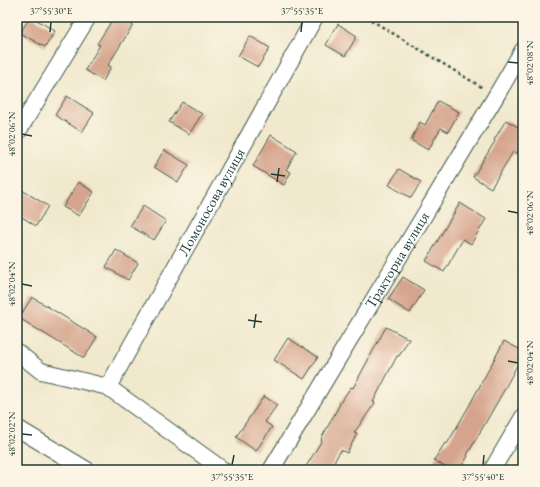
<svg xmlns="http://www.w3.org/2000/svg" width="540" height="487" font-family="'EB Garamond',serif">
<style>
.building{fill:#d6a48c}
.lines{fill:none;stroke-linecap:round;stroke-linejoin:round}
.minor-casing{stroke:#3e574b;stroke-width:18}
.path{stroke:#3e574b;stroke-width:2.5;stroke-dasharray:3 3;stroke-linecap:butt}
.minor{stroke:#fff;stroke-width:16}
.ticks{fill:none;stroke:#1f3d34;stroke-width:1.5}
.labels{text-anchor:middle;stroke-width:4;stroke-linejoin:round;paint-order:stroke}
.street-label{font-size:15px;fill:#1f3d34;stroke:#fcf5e5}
.neatline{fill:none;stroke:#1f3d34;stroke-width:1.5}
.ticks-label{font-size:10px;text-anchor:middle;fill:#1f3d34}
</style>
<rect width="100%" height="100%" fill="#fcf5e5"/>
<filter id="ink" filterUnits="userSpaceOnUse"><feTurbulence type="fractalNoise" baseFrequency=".025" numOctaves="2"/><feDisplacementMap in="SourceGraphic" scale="8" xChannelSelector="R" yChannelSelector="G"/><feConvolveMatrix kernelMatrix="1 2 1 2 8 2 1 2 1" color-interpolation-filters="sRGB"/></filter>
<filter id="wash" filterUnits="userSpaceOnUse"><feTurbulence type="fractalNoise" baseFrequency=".012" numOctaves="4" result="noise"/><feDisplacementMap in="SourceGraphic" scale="16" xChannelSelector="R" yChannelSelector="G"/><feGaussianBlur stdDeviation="0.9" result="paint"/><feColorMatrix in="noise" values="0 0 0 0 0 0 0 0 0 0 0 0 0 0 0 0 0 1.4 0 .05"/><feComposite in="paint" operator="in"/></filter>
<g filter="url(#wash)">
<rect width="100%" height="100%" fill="#f1e9cd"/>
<g id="blocks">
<path class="building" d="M30,17H32L55,31L45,47L20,33Z
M114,17H120L133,25L108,65L111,67L103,81L85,70L100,45L97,44Z
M338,24L357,36L345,56L326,45Z
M250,36L270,48L258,67L238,56Z
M67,96L94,113L82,132L55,115Z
M438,101L459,112L448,132L441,128L428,150L411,140L420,122L425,125Z
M182,102L202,114L189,134L169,122Z
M506,120L523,130V142L516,154L513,152L491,188L473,177L495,141L494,140Z
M271,135L297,151L286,170L291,172L284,185L253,166Z
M164,150L189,165L178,182L154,167Z
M399,169L421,182L411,198L389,185Z
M78,182L94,192L79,216L63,207Z
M17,187L48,206L36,226L17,214Z
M460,203L486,219L471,244L463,239L444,272L426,261L445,228Z
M143,206L166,221L154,240L130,226Z
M116,250L138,263L128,280L106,267Z
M403,277L424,290L410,313L388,299Z
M32,297L97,337L84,358L19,318Z
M386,327L409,339L399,356H397L373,402L375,403L354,433L357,434L347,453L341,450L329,470H304L322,440L321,439L340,404H339L351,387L353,388Z
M288,338L318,357L304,379L274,360Z
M504,341L523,351V354L503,392L467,455L468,456L459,470H450L434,460L445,443L447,444L469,406Z
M264,396L277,405L265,422L272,427L256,451L236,437Z"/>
</g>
</g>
<g filter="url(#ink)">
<use href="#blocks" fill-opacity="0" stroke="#3e574b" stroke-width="1"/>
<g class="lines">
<g class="minor-casing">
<g id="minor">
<path d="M17,133L88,17"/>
<path d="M17,352L41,371L108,387L223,470"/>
<path id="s1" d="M108,387L315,17"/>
<path d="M17,428L87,470"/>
<path id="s2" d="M271,470L496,96L523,50"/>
<path d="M492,470L523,417"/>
</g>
</g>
<path class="path" d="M366,17L483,88"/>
<use href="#minor" class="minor"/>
</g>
</g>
<path class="ticks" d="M50,32L51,22M301,32L302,22M508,62L518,63M22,134L32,136M271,174L285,176M277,182L279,168M508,211L518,213M22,284L32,286M248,320L262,322M254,328L256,314M508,361L518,363M22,434L32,435M232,465L234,455M483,465L484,455"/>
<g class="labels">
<g class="street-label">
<text dy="5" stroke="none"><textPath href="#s1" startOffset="212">Ломоносова вулиця</textPath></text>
<text dy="5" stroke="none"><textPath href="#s2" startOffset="245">Тракторна вулиця</textPath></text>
</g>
</g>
<rect width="540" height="487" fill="none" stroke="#fcf5e5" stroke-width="44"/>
<rect x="22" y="22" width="496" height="443" class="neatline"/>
<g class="ticks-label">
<text x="51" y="14">37°55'30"E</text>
<text x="302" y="14">37°55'35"E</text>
<text transform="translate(529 63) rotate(-90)" y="4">48°02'08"N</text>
<text transform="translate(11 134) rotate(-90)" y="4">48°02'06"N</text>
<text transform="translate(529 213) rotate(-90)" y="4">48°02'06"N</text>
<text transform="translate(11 284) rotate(-90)" y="4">48°02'04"N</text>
<text transform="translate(529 363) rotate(-90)" y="4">48°02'04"N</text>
<text transform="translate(11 434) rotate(-90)" y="4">48°02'02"N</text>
<text x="232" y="480">37°55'35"E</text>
<text x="483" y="480">37°55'40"E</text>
</g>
</svg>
